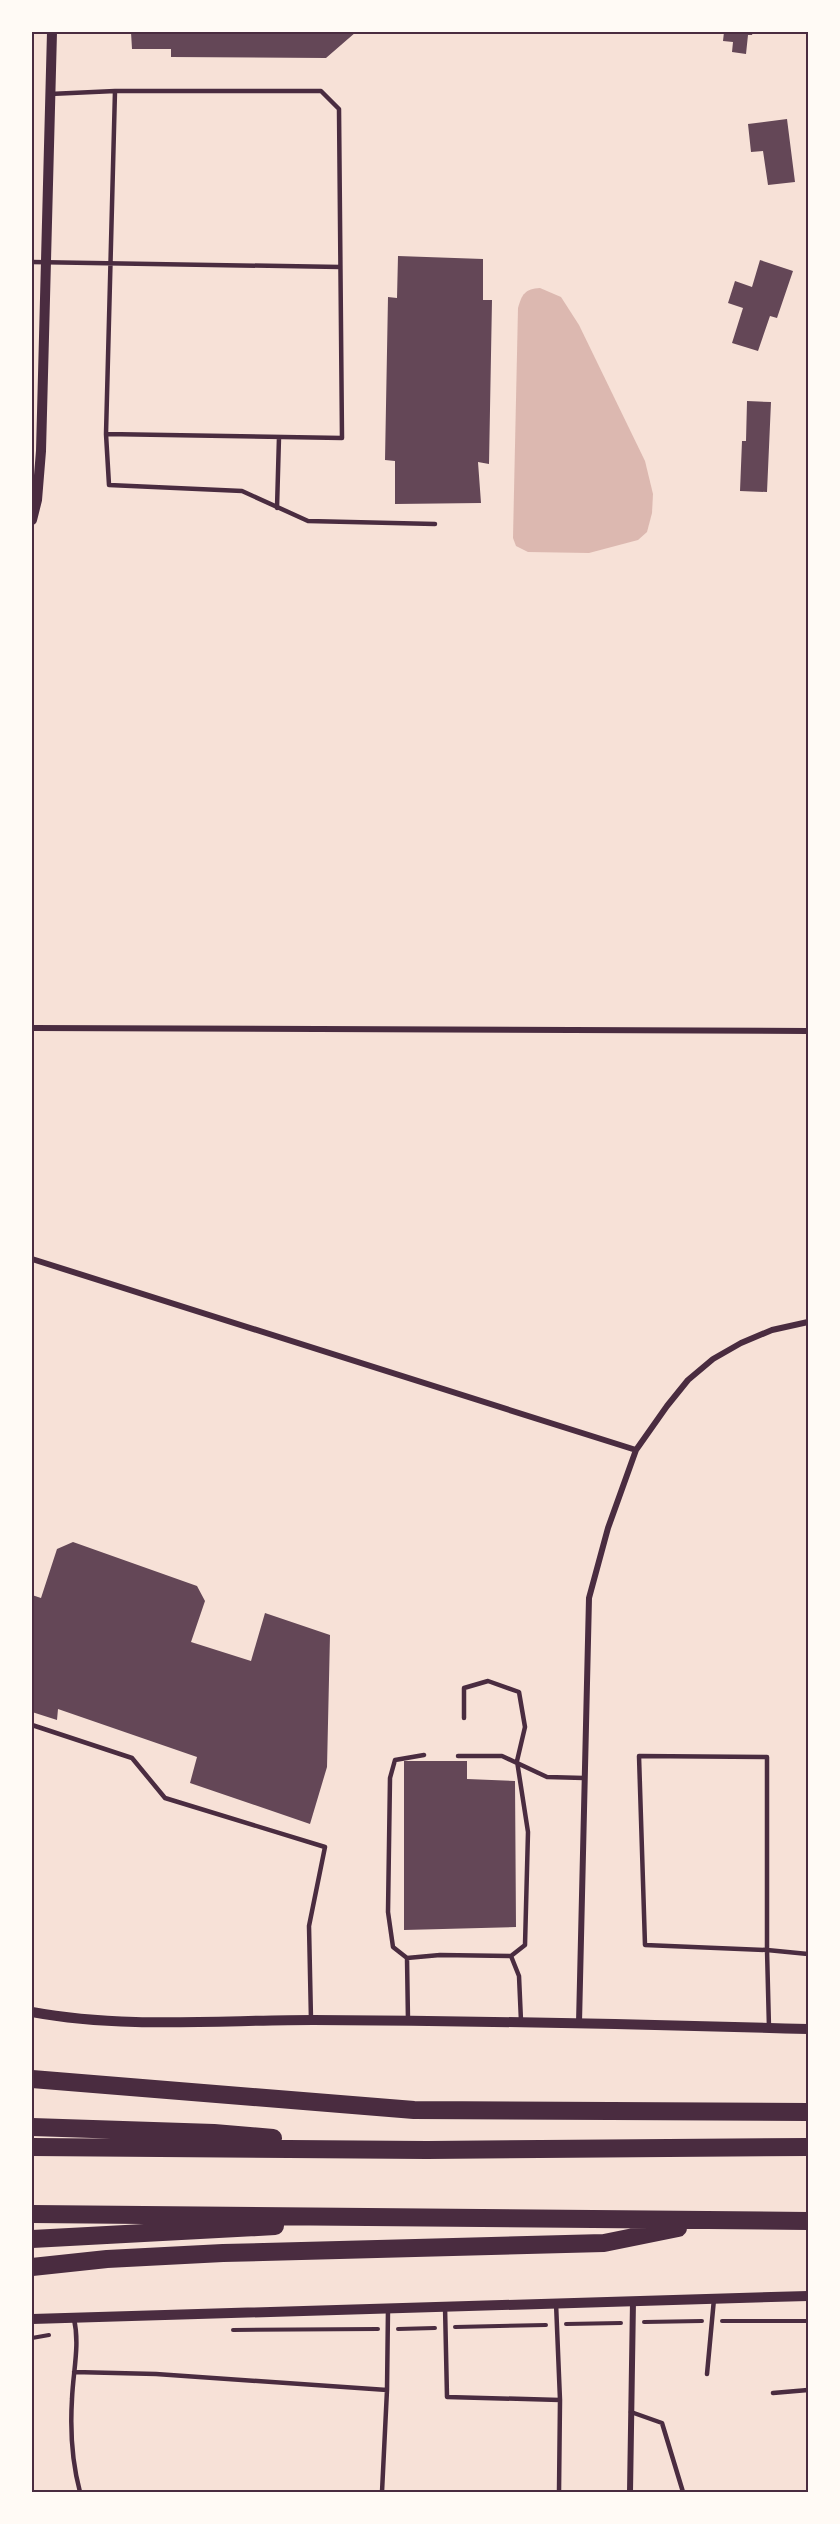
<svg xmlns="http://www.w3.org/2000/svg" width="840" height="2524" font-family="'Golos Text',sans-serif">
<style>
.water{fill:#dcb8b0}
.building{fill:#644757}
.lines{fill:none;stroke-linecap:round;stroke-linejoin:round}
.path{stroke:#4a2c40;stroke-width:4}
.service{stroke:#4a2c40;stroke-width:4.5}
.minor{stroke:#4a2c40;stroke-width:6}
.tertiary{stroke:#4a2c40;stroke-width:10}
.motorway{stroke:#4a2c40;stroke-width:18}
.neatline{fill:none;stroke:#4a2c40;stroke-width:2}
</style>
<rect width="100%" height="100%" fill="#f7e1d7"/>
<path class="water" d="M540,288L561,297L579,325L645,461L653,494L652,513L647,532L638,540L589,553L528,552L516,546L513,538L518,308C522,294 525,289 540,288Z"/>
<path class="building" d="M131,32H356L326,58L171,57V49H132Z
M724,32H753L752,35H748L746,54L732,52L733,42L723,41Z
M787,119L795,182L768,185L763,151L751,152L748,124Z
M398,256L483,259V300H492L489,464L478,462L481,503L395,504V461L385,460L388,297L397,298Z
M760,260L793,271L777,318L770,316L758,351L732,343L743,308L728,303L735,281L752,287Z
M747,401L771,402L767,492L740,491L742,441H746Z
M73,1542L197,1586L205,1601L191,1642L251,1661L265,1613L330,1635L327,1767L310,1824L190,1783L197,1757L58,1709L57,1720L32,1712V1595L41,1598L57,1549Z
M404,1761H467V1779L515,1781L516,1927L404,1930Z"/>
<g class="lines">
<path class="path" d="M32,36V32
M722,2321H808
M644,2322L702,2321
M566,2324L621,2323
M455,2327L546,2325
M398,2329L435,2328
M233,2330L378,2329
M32,2338L49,2335"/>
<path class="service" d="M50,94L115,91H321L339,109L342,438L106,434L115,91
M32,262L340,267
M106,434L109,485L242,491L308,521L435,524
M277,508L279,437
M464,1718V1688L488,1681L519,1692L525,1727L517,1761L528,1832L525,1945L511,1956
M32,1725L132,1758L165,1798L325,1847L309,1926L311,2020
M458,1756H502L547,1777L584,1778
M639,1756L767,1757V1950L645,1945Z
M407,1958L393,1947L388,1912L390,1778L395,1760L424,1755
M408,2021L407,1958L440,1955L511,1956L519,1976L521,2021
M769,2028L767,1950L808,1954
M445,2306L447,2397L560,2400L556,2303
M74,2319C80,2345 73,2372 72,2399C70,2431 72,2462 80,2492
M74,2372L156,2374L387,2390L382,2492
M707,2374L714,2299
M387,2390L388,2309
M773,2393L808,2390
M631,2412L662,2423L683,2492
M559,2492L560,2400"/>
<path class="minor" d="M32,1028L808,1031
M32,1259L636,1450
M579,2023L589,1598L608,1528L636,1450L667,1406L688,1380L713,1359L741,1343L772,1330L808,1322
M630,2492L633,2301"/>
<path class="tertiary" d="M32,520L37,500L41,451L52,32
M32,2012C124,2029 219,2020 313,2020C478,2021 643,2024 808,2029
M32,2319L808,2296"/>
<path class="motorway" d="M32,2079L414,2110L808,2112
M32,2127L214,2133L273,2138
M32,2147L427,2150L808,2147
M32,2214L808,2221
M32,2239L275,2226
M32,2267L107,2259L223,2253L604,2243L678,2228"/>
</g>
<rect width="840" height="2524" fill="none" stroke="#fffaf5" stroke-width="66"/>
<rect x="33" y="33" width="774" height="2458" class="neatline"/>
</svg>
